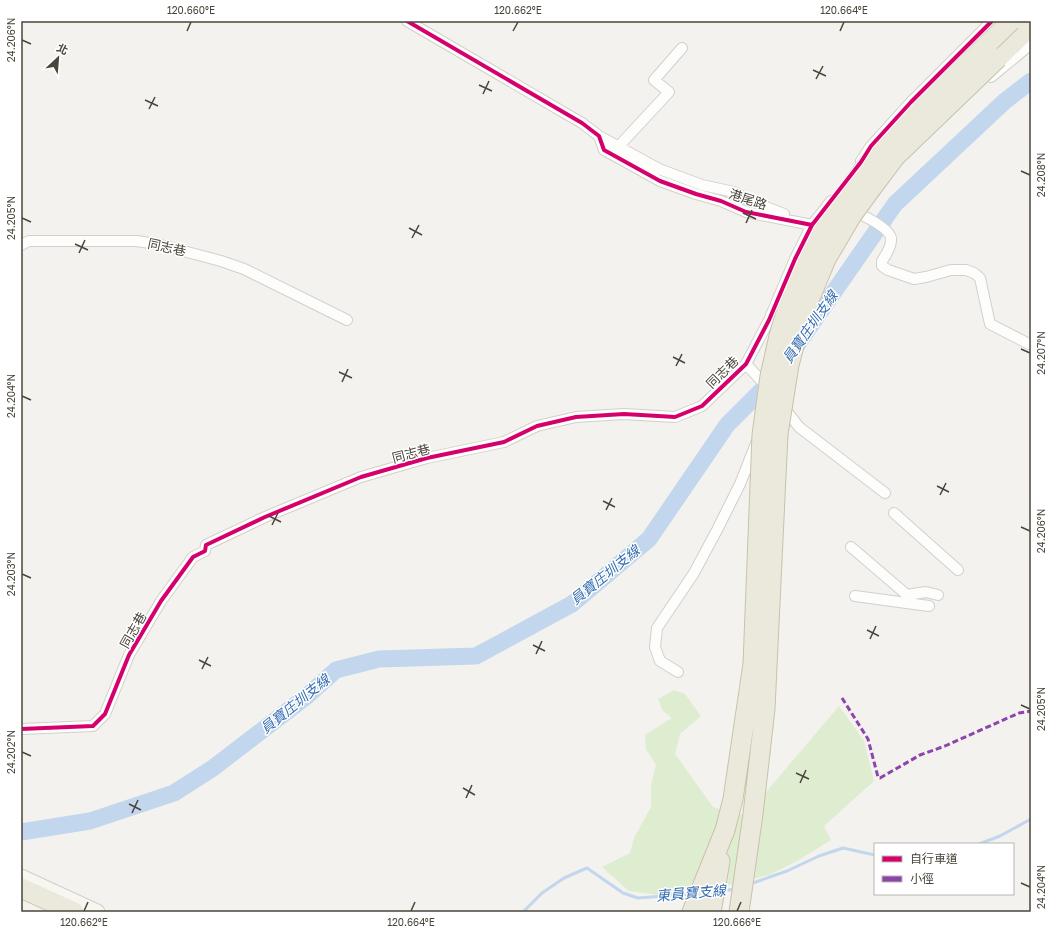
<svg xmlns="http://www.w3.org/2000/svg" width="1052" height="933" font-family="'Golos Text','Noto Sans TC',sans-serif">
<style>
.green{fill:#deecd0}
.lines{fill:none;stroke-linecap:round;stroke-linejoin:round}
.stream{stroke:#c2d7ed;stroke-width:3}
.river{stroke:#c2d7ed;stroke-width:17}
.street-casing{stroke:#d1d0cc;stroke-width:12}
.secondary-casing{stroke:#d2cfc5;stroke-width:17}
.highway-casing{stroke:#c9c2ab;stroke-width:21}
.street{stroke:#fdfdfc;stroke-width:10}
.secondary{stroke:#f7f6f1;stroke-width:15}
.highway{stroke:#ebe9dc;stroke-width:19}
.highway-bridge-casing{stroke:#c9c2ab;stroke-width:21;stroke-linecap:butt}
.highway-bridge{stroke:#ebe9dc;stroke-width:19}
.quiet{stroke:#8e44ad;stroke-width:3;stroke-dasharray:6 3;stroke-linecap:butt}
.cycleway-casing{stroke:#fff;stroke-width:6}
.cycleway{stroke:#d6006c;stroke-width:4}
.ticks{fill:none;stroke:#4a453a;stroke-width:1.5}
.labels{text-anchor:middle;stroke-width:3;stroke-linejoin:round;paint-order:stroke}
.street-label{font-size:13px;fill:#4a453a;stroke:#fff}
.water-label{font-size:14px;font-style:italic;fill:#376fb1;stroke:#fff}
.neatline{fill:none;stroke:#4a453a;stroke-width:1.5}
.ticks-label{font-size:10px;text-anchor:middle;fill:#4a453a}
</style>
<rect width="100%" height="100%" fill="#f3f2ee"/>
<path class="green" d="M674,690L685,694L701,716L680,734L675,754L713,807L753,817L767,791L839,706L864,741L874,781L824,826L831,840L797,861L769,875L720,887H700L659,895L629,891L602,867L630,853L634,838L651,807V785L656,765L646,749L645,735L672,718L663,711L658,699Z"/>
<g class="lines">
<path class="stream" d="M979,844L1000,836L1031,819
M750,884L787,871L819,856L843,848L875,855
M721,891L735,889
M523,912L542,893L564,878L587,868L623,893L638,898L691,894"/>
<path class="river" d="M797,345L895,204L1005,101L1031,81
M21,832L90,821L174,793L213,768L307,696L336,670L379,659L476,656L572,604L649,539L727,425L774,378"/>
<g class="street-casing">
<path id="street" d="M407,21L582,123L599,136L604,150L660,181L696,194L721,201L746,212L812,225
M991,77L1031,44
M599,136L659,169L702,185L734,192L751,201L784,214
M618,147L669,92L654,80L682,48
M861,161L871,146L911,102L992,21
M851,210C860,214 889,227 891,238C892,245 886,255 882,261V266L888,270L914,279L926,277L951,270H966L974,273L980,278L990,324L1031,345
M21,245L29,241H136L157,244L221,261L244,269L347,320
M746,364L768,388
M782,405L799,427L885,493
M894,513L958,570
M851,547L907,595L926,592L938,595
M855,596L929,606
M678,672L660,661L655,647L657,628L694,573L717,530L740,484L757,441
M21,729L93,726L105,714L129,655L161,601L193,557L205,551L206,545L265,517L361,477L427,458L504,442L537,426L576,417L624,414L675,417L702,406L746,364L769,320L795,259L812,225L831,201"/>
</g>
<g class="secondary-casing">
<path id="secondary" d="M21,877L97,912"/>
</g>
<g class="highway-casing">
<path id="highway" d="M998,58L1031,26
M21,888L74,912
M692,912L725,830
M711,912L720,861"/>
</g>
<use href="#street" class="street"/>
<use href="#secondary" class="secondary"/>
<use href="#highway" class="highway"/>
<g class="highway-bridge-casing">
<path id="highway-bridge" d="M725,830L733,799L753,664L762,435L770,376L779,336L790,299L802,269L822,230L842,200L866,167L890,139L1011,21
M739,912L753,814L765,709L778,434L789,365L798,331L807,305L826,259L852,215L871,189L895,157L998,58"/>
</g>
<use href="#highway-bridge" class="highway-bridge"/>
<path class="quiet" d="M842,698L868,739L878,777L880,778L920,755L945,746L1019,713L1031,711"/>
<g class="cycleway-casing">
<path id="cycleway" d="M407,21L582,123L599,136L604,150L660,181L696,194L721,201L746,212L812,225
M21,729L93,726L105,714L129,655L161,601L193,557L205,551L206,545L265,517L361,477L427,458L504,442L537,426L576,417L624,414L675,417L702,406L746,364L769,320L795,259L812,225L861,162L871,146L911,102L992,21"/>
</g>
<use href="#cycleway" class="cycleway"/>
</g>
<path class="ticks" d="M187,31L191,22M513,31L518,22M840,31L844,22M22,40L31,44M813,70L826,76M816,79L823,66M479,85L492,91M483,94L489,81M145,100L158,106M149,109L155,97M1021,171L1030,175M743,213L756,219M22,218L31,222M746,223L752,210M409,228L422,235M412,238L419,225M75,244L88,250M79,253L85,240M1021,349L1030,353M673,357L685,363M676,366L682,354M339,372L352,378M342,382L348,369M22,396L31,400M937,486L949,492M940,495L946,483M603,501L615,507M606,510L612,498M269,516L281,522M272,525L278,513M1021,527L1030,531M22,574L31,578M867,630L879,636M870,639L876,626M533,645L545,651M536,654L542,641M199,660L211,666M202,669L208,657M1021,705L1030,709M22,752L31,756M796,773L809,779M800,783L806,770M463,788L475,795M466,798L472,785M129,804L141,810M132,813L138,800M1021,883L1030,887M84,911L88,902M411,911L415,902M737,911L741,902"/>
<g class="labels">
<g class="street-label">
<text transform="translate(748 199) rotate(18)" y="5">港尾路</text>
<text transform="translate(167 247) rotate(12)" y="5">同志巷</text>
<text transform="translate(722 372) rotate(-45)" y="5">同志巷</text>
<text transform="translate(411 453) rotate(-15)" y="5">同志巷</text>
<text transform="translate(133 630) rotate(-60)" y="5">同志巷</text>
</g>
<g class="water-label">
<text transform="translate(810 327) rotate(-55)" y="5">員寶庄圳支線</text>
<text transform="translate(605 575) rotate(-39)" y="5">員寶庄圳支線</text>
<text transform="translate(295 704) rotate(-39)" y="5">員寶庄圳支線</text>
<text transform="translate(691 893) rotate(-5)" y="5">東員寶支線</text>
</g>
</g>
<rect width="1052" height="933" fill="none" stroke="#ffffff" stroke-width="44"/>
<rect x="874" y="843" width="140" height="52" fill="#ffffff" stroke="#b7b5b0"/>
<rect x="882" y="856" width="20" height="6" fill="#d6006c" stroke="#b7b5b0"/>
<text x="910" y="863" font-size="12" fill="#4a453a">自行車道</text>
<rect x="882" y="876" width="20" height="6" fill="#8e44ad" stroke="#b7b5b0"/>
<text x="910" y="883" font-size="12" fill="#4a453a">小徑</text>
<g transform="translate(58 58) rotate(26)" stroke="#ffffff" stroke-width="3" paint-order="stroke">
<path d="M0-3L7 15L0 10L-7 15Z" fill="#4a453a"/>
<text y="-6" font-size="11" font-weight="bold" text-anchor="middle" fill="#4a453a">北</text>
</g>
<rect x="22" y="22" width="1008" height="889" class="neatline"/>
<g class="ticks-label">
<text x="191" y="14">120.660°E</text>
<text x="518" y="14">120.662°E</text>
<text x="844" y="14">120.664°E</text>
<text transform="translate(11 40) rotate(-90)" y="4">24.206°N</text>
<text transform="translate(1041 175) rotate(-90)" y="4">24.208°N</text>
<text transform="translate(11 218) rotate(-90)" y="4">24.205°N</text>
<text transform="translate(1041 353) rotate(-90)" y="4">24.207°N</text>
<text transform="translate(11 396) rotate(-90)" y="4">24.204°N</text>
<text transform="translate(1041 531) rotate(-90)" y="4">24.206°N</text>
<text transform="translate(11 574) rotate(-90)" y="4">24.203°N</text>
<text transform="translate(1041 709) rotate(-90)" y="4">24.205°N</text>
<text transform="translate(11 752) rotate(-90)" y="4">24.202°N</text>
<text transform="translate(1041 887) rotate(-90)" y="4">24.204°N</text>
<text x="84" y="926">120.662°E</text>
<text x="411" y="926">120.664°E</text>
<text x="737" y="926">120.666°E</text>
</g>
</svg>
